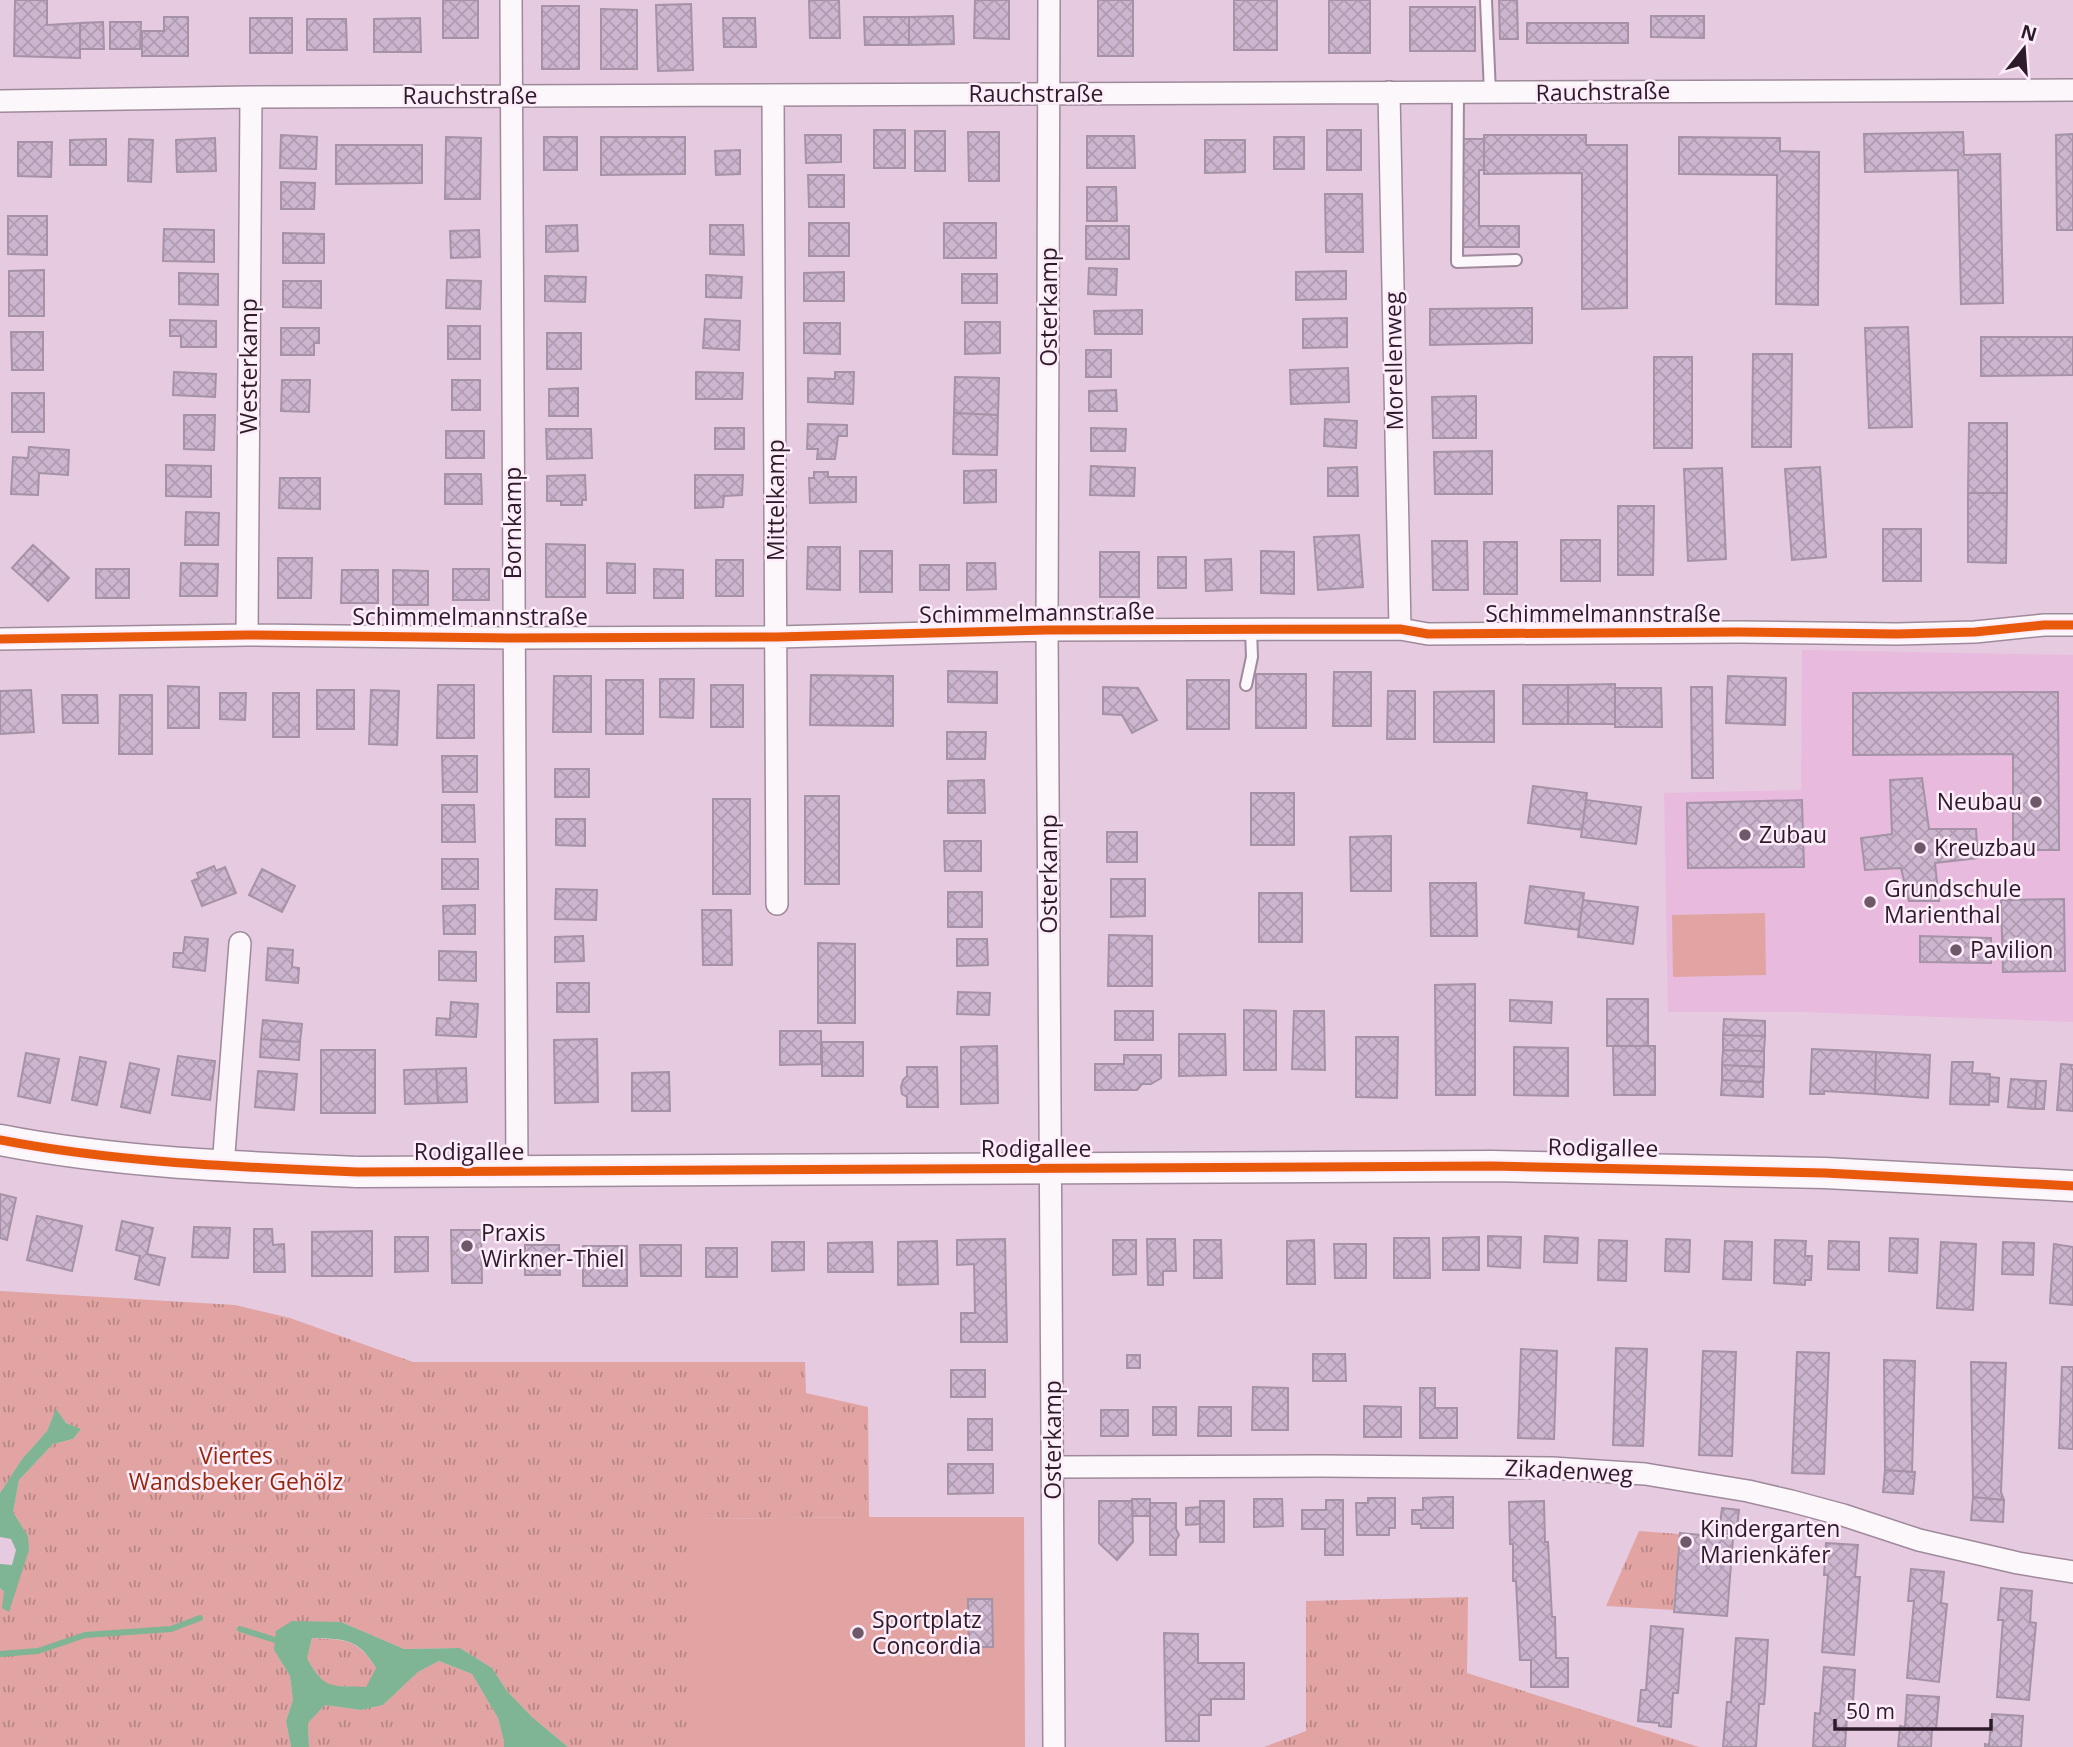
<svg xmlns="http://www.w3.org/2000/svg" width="2073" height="1747" font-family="'Open Sans',sans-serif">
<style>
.built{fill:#e8bbde}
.grass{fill:#e1a4a2}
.park{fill:url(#park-tufts)}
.water{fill:#7fb494;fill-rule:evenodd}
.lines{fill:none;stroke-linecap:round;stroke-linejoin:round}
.stream{stroke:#7fb494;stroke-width:6}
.building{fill:url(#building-cross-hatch);stroke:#a592a6;stroke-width:2}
.service-casing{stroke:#9f8a9b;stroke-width:14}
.minor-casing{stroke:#9f8a9b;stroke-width:24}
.secondary-casing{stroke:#9f8a9b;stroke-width:33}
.service{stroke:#fbf7fa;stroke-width:10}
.minor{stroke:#fbf7fa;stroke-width:21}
.secondary{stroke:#fbf7fa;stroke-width:30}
.cycleway-casing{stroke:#fdecf9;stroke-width:13}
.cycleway{stroke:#e8590c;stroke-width:9}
.poi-dot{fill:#6e586a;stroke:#fdecf9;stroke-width:2.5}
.labels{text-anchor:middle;stroke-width:5;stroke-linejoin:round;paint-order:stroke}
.street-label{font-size:23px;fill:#2e1b2a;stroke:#fdecf9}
.poi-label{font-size:23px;fill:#2e1b2a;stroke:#fdecf9;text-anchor:start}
.park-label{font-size:23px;fill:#94280c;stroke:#fdecf9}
</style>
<defs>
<pattern id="park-tufts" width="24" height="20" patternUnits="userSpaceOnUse" patternTransform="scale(1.75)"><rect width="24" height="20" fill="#e1a4a2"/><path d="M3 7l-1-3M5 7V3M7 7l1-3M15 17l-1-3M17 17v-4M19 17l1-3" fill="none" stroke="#b78584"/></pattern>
<pattern id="building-cross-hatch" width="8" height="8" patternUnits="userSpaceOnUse" patternTransform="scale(1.75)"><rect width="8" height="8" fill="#ccb5ce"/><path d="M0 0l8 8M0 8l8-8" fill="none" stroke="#b09bb1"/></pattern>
</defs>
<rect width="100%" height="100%" fill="#e6cae0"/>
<path class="built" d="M1802,650L2073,655V1022L1804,1012H1668L1664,793L1801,790Z"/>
<path class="grass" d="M1765,913L1766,975L1673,977L1672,915Z
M869,1517H1024L1025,1747H692V1519Z"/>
<path class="park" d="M0,1291L235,1305L290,1318L413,1362H805L806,1393L868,1407L869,1517L692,1519V1747H568L532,1717L507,1691L492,1668L460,1648L404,1649L341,1622L274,1650L290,1676L293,1700L286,1721L291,1747H0V1588L4,1592L28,1536L13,1512L19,1480L53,1444L73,1439L81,1429L66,1423L56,1410L47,1431L22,1459L0,1493Z
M1639,1531L1679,1534L1673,1610L1606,1606Z
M1468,1597L1467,1673L1699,1747H1264L1306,1731V1601Z
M312,1638C345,1640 357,1638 376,1668L366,1688C332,1684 326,1694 307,1658Z
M439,1661L472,1674L498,1718L504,1742V1747H309L308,1723L325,1705L361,1710L383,1705L418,1672Z"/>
<path class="water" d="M56,1409L66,1423L81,1429L73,1439L53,1444L19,1480L13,1512L28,1536L29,1550L9,1612L2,1608L4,1592L0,1588V1564L12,1565L16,1550L11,1539L0,1537V1493L22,1459L47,1431Z
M292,1621L341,1622L404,1649L460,1648L492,1668L507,1691L532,1717L568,1747H504V1742L498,1718L472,1674L439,1661L418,1672L383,1705L361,1710L325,1705L308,1723L309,1747H291L286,1721L293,1700L290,1676L274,1650L276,1631ZM312,1638C345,1639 358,1638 376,1668L366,1687C333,1685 325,1692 307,1658Z"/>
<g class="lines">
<path class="stream" d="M240,1629L275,1640
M0,1654L38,1651L85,1635L171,1629L200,1618"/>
</g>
<path class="building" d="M15,0H47V25L80,23V58L14,56Z
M443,0H478V38H443Z
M809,0H839L840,38H810Z
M975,0H1009V39L974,38Z
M1098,0H1133V56H1098Z
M1234,0H1277V50H1234Z
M1329,0H1370V53H1329Z
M1499,0H1517L1518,39H1500Z
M691,4L693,70L658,71L656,5Z
M542,6H579V69H542Z
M1410,7H1475V51H1410Z
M601,9L637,10V69H601Z
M953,16L954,44L909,45V17Z
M1651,16H1704V38L1651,37Z
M164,17H188V56H142V31H164Z
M864,17H909V45H865Z
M250,18H292V53H250Z
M420,18L421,52H374V19Z
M723,18H755L756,47H724Z
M307,19H346L347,50H307Z
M103,22L104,49H80V23Z
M110,22H141L140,49H110Z
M1527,23H1628V43H1527Z
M874,130H905V168H874Z
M1327,130H1361V170H1327Z
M915,131H945V171H915Z
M968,132H999V181H969Z
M1963,132L1964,155L2000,154L2003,303L1961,304L1958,170L1865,172L1864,134Z
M2073,134V230H2057L2056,135Z
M281,135L317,137L316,169L280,168Z
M805,135H841V162L806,163Z
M1484,135H1586V145H1627V308L1582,309V173L1484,174Z
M1087,136H1134L1135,168H1087Z
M446,137L481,138L480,199H445Z
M544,137H577V170H544Z
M601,137H685V174L601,175Z
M1274,137H1304V169H1274Z
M1679,137L1780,138V151L1819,152L1818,305L1776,304L1777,175L1679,174Z
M215,138L216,171L177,172L176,140Z
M106,139V165H70V140Z
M129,139L153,140L151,182L128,181Z
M1458,139H1484V170H1479V226H1519V247H1462Z
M1205,140H1245V172L1205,173Z
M18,142H52L51,177L18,176Z
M336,145H422V183L336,184Z
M740,150V174L716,175L715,151Z
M808,175H844V207H809Z
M281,182L315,183L314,209H281Z
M1087,187H1116L1117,221H1087Z
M1325,194H1362L1363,252H1326Z
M8,216H47V255L8,254Z
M809,223H849V256H809Z
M944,223H996V258H944Z
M577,225L578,251L546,252V226Z
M710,225H743L744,255L710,254Z
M1086,226H1129V259H1086Z
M164,229L214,230V262L163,261Z
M479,230L480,257L451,258L450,231Z
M283,233L324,234V263H283Z
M1089,268L1117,269L1116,295L1088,294Z
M44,270V316H9V271Z
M1346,271V299L1296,300V272Z
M844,272V301H804V273Z
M179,273L218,274V305L179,304Z
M962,274H997V303H962Z
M706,275L742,277L741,298L706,297Z
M545,276L586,277L585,302L545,301Z
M447,280L481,281L480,309L446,308Z
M283,281H321V308L283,307Z
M1532,308V343L1430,345V309Z
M1142,310V334H1095L1094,311Z
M1347,318V347L1303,348V319Z
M705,319L740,321L739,350L703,348Z
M170,320L216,321V347H181V336H170Z
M965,322H1000V353L965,354Z
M804,323H840V354L804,353Z
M448,326H480V359H448Z
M1908,327L1912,427L1869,428L1865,328Z
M281,328H319V343H314V355H281Z
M11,332H43V370H12Z
M547,333H581V369H547Z
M1981,337H2073V375L1981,376Z
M1086,350H1111V377H1086Z
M1753,354H1792L1791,447H1752Z
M1654,357H1692V448H1654Z
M1348,368L1349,402L1291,404L1290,370Z
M174,372L216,374L215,397L173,395Z
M696,372L743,373L742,399H696Z
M835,372H854L853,404L808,402V378L835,379Z
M955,377L999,378L998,415L954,413Z
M282,380H310L309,412L281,411Z
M452,380H480V410H452Z
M578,388V416H549V389Z
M1116,390L1117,411H1089V391Z
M12,393H44V432H12Z
M1476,396V438H1433L1432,397Z
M954,413L998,415L997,455L953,454Z
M184,415H215L214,450L184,449Z
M1325,419L1357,421L1356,448L1324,446Z
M1969,423H2007V493H1968Z
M808,424L847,425V436H838L835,459H817L818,449H807Z
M715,428H744V449H715Z
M1091,428L1126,429L1125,451H1091Z
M546,429H591L592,458L547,459Z
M446,431H484V458H446Z
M29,447L69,450L68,475L39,473L38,495L11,494L13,457L28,458Z
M1492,451V494H1435L1434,452Z
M166,465L211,466V497L166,496Z
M1091,466L1135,468L1134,496L1090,495Z
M1357,467L1358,496H1328V468Z
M1820,467L1826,557L1792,560L1785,469Z
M1722,468L1726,559L1688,561L1684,469Z
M996,470V502L964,503V471Z
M814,472H828V477H856V502L810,503L809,478H814Z
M445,474H481L482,504H445Z
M585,475L586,500H582V505H561V501H547V476Z
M695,475H743L742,495L724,496L723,507L695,508Z
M280,478H320V509L279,508Z
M1968,493H2007L2006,563L1968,562Z
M1618,506H1654L1653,575H1618Z
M186,512L219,513L218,545H185Z
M1883,529H1921V581H1883Z
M1359,535L1363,587L1318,590L1314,537Z
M1561,540H1600V581H1561Z
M1432,541H1467L1468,590H1433Z
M1484,542H1517V594H1484Z
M546,544L585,545V597H546Z
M33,545L52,562L31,585L12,568Z
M808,547H840V590L807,589Z
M860,551H892V592H860Z
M1261,551L1294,552V594L1261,593Z
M1100,552H1139V597H1100Z
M1158,557H1186V588H1158Z
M278,558H312L311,598H278Z
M1231,559L1232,590L1206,591L1205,560Z
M716,560H743V596H716Z
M52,562L69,578L48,601L31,585Z
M181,563L218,564L217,596H180Z
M607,563L635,564V593H607Z
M967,563H995L996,589L967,590Z
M920,565H949V590H920Z
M96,569H129V598H96Z
M453,569H489V600H453Z
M654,569L683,570V598H654Z
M342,570H378V603H341Z
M393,570L428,571V605H393Z
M948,671L997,672V703L948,702Z
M1334,672H1371V726H1333Z
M1256,674H1306V728H1256Z
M811,675L893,676V726L810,725Z
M554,676H591V732H553Z
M1728,676L1786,678L1785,725L1726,723Z
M660,679H694L693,718L660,717Z
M606,680H643V734H606Z
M1187,680H1229V729H1187Z
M1615,684V724H1568V685Z
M438,685H474V738H437Z
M711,685H743V727H711Z
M1523,685H1568V724H1523Z
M168,686L199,687V728H168Z
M1103,687L1138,688L1157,720L1132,733L1122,715L1103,714Z
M1691,687H1712L1713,778H1692Z
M1615,688H1661L1662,727H1615Z
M31,690L34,732L0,734V691Z
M317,690H354V729H317Z
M371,690L399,691L397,745L369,744Z
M1388,691H1415V739H1387Z
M1494,691V742H1434V692Z
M2058,692L2059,850H2013V754L1853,755V693Z
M220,693H246L245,720L220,719Z
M273,693H299V737H273Z
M62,695H97L98,723H63Z
M120,695H152V754H119Z
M947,732H986L985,759H947Z
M442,756H477V792H443Z
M555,769H589V797H555Z
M1922,778L1929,829H1976L1978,858L1935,863L1939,901H1909L1901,868L1865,870L1861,838L1892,834L1890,780Z
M984,780L985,813H948V781Z
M1533,786L1587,793L1582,830L1528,823Z
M1251,793H1294V845H1251Z
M805,796H839V884H805Z
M713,799H750V894H713Z
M1586,800L1641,807L1636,844L1581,837Z
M1802,800L1804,867L1688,868L1687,803Z
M442,805H474L475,842H442Z
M556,819H585V846L556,845Z
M1107,832H1137V862H1107Z
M1391,836V891H1351L1350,837Z
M944,841H981V871H945Z
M442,859H478V889H442Z
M214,866L216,871L225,867L236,893L202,906L192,881L199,878L197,873Z
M262,869L295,886L282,912L249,895Z
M1111,879H1145V916L1111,917Z
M1430,883H1476L1477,936H1431Z
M1530,886L1584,893L1579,930L1525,923Z
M556,889L597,890L596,920L555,919Z
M948,892H982V927H948Z
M1259,893H1302V942H1259Z
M2064,899L2065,971L2003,972L2001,900Z
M1583,900L1638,907L1633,944L1578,937Z
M475,905V934H444L443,906Z
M702,910H731L732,965H703Z
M1109,935L1152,936V986H1108Z
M583,936L584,961L555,962V937Z
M1920,936L1991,938V963L1920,962Z
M185,937L208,939L205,971L173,967L174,953H183Z
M957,939H987L988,965L957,966Z
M818,943L855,944V1023H818Z
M268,948L293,950L292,967L299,968L298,983L266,980Z
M439,951L476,952V981L439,980Z
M557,983H589V1012H557Z
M1475,984V1095H1436L1435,985Z
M958,992L990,993L989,1015L957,1014Z
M1607,999H1648V1046H1607Z
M1510,1000L1552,1002L1551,1023L1510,1021Z
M451,1002L478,1004L476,1037L436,1035L437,1018L450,1019Z
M1244,1010L1276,1011V1070H1244Z
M1115,1011H1153V1040H1115Z
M1294,1011H1324L1325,1070L1292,1069Z
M1724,1019L1765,1021V1036L1723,1035Z
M263,1020L302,1024L300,1042L261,1039Z
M780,1031H821V1064L780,1065Z
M1179,1034H1225L1226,1075L1179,1076Z
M1723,1035L1765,1036L1764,1051L1723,1050Z
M1356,1037H1398L1397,1098L1356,1097Z
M261,1039L300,1042L299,1060L260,1057Z
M597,1039L598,1102L555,1103L554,1040Z
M822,1042H863V1076H822Z
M997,1046L998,1103L961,1104V1047Z
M1613,1046H1655V1095H1614Z
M1514,1047L1568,1048V1096L1514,1095Z
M1812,1049L1876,1052L1875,1094L1824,1091V1094H1810Z
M321,1050H375V1113H321Z
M1723,1050L1764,1051V1067L1722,1065Z
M1876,1052L1930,1055L1928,1098L1875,1094Z
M26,1053L59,1059L50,1103L18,1096Z
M1124,1055H1161V1078L1151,1084H1142L1137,1090H1095V1064H1124Z
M178,1056L215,1061L210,1100L172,1095Z
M80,1057L106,1062L97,1105L72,1100Z
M1952,1062H1973L1972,1073L1990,1074L1989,1105L1950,1104Z
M130,1063L159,1069L150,1113L121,1107Z
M2061,1064L2072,1065L2071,1069H2073V1111L2057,1110Z
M1722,1065L1764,1067L1763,1082L1722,1080Z
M907,1067H937L938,1107H907V1097L902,1094L901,1087L903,1080L907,1076Z
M466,1068L467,1102L438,1103L436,1069Z
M436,1069L438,1103L405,1104L404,1070Z
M258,1071L297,1074L294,1110L255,1107Z
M669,1072L670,1111H632V1073Z
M1990,1077L1999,1078L1998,1102L1989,1101Z
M2011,1079L2037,1081L2035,1109L2008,1107Z
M1722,1080L1763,1082V1097L1721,1095Z
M2037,1081H2046L2044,1109H2035Z
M0,1194L16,1198L7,1240L0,1238Z
M37,1216L82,1226L72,1271L27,1260Z
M122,1221L153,1228L147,1254L165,1258L159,1285L135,1279L140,1256L116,1250Z
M194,1227L230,1228L228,1258L192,1257Z
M254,1229H272L273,1245L284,1244L285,1272H254Z
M451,1230H481L482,1283H452Z
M372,1231V1276H312V1232Z
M1488,1236L1521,1237L1520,1268L1488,1266Z
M1545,1236L1578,1238L1577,1263L1544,1262Z
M395,1237H428V1271L395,1272Z
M1479,1237V1270H1443V1238Z
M1394,1238H1429L1430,1278H1394Z
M1890,1238L1918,1239L1917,1273L1889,1271Z
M1005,1239L1007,1342H961V1313H975L974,1264L957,1265V1240Z
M1147,1239H1175L1176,1271H1163V1285H1148Z
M1666,1239L1690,1240L1689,1272L1665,1271Z
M1113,1240H1136V1274L1113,1275Z
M1194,1240H1221L1222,1278H1194Z
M1314,1240L1315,1284H1287V1241Z
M1599,1240L1627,1241L1626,1281L1598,1280Z
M1775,1240L1806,1241L1805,1256H1812L1811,1280H1805V1285L1774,1283Z
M937,1241L938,1284L898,1285V1242Z
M1725,1241L1752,1242L1751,1280L1723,1279Z
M1829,1241L1859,1242V1270L1828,1269Z
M772,1242H804V1270L772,1271Z
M872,1242L873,1272H828V1243Z
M1941,1242L1976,1244L1973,1310L1937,1308Z
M2003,1242L2034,1243L2033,1275L2002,1274Z
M1334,1244H1366V1278H1335Z
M2054,1244L2073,1247V1305L2050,1303Z
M525,1245H559L560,1275H525Z
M640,1245H681V1276H641Z
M583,1246H627V1286H583Z
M706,1248H737V1277H706Z
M1616,1348L1647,1349L1643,1446L1613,1445Z
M1521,1349L1557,1351L1554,1439L1518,1438Z
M1703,1351L1736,1352L1732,1456L1699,1455Z
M1797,1352L1829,1353L1824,1474L1792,1473Z
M1313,1354H1345L1346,1381H1313Z
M1127,1355H1140V1368H1127Z
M1884,1360L1915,1361L1912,1472L1885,1470Z
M1971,1362L2006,1363L2001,1492L2004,1500L1973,1497Z
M2062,1367H2073V1449L2059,1448Z
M951,1370H985V1397H951Z
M1253,1387L1288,1388V1430H1252Z
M1420,1388H1435V1408H1457V1438H1420Z
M1364,1406L1401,1407V1437H1364Z
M1153,1407H1176V1435H1153Z
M1199,1407H1231V1436H1198Z
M1101,1410H1128V1436H1101Z
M968,1419H992V1450H968Z
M948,1464H993V1493L948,1494Z
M1885,1470L1915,1472L1913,1494L1883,1492Z
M1444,1497H1453V1528H1421V1524H1412V1510H1423V1498Z
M1973,1497L2004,1500L2003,1522L1971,1520Z
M1368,1498H1395V1528H1389V1535H1357L1356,1503H1368Z
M1132,1499H1150V1516H1133Z
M1254,1499H1282L1283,1526L1254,1527Z
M1326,1500H1343V1555H1325V1529H1302V1510H1326Z
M1099,1501H1132L1133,1542L1117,1560L1099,1543Z
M1200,1501H1224V1542H1200Z
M1544,1501L1545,1542H1548L1552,1617H1555L1556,1658H1568V1687H1531V1660H1520L1516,1581H1513V1544H1510L1509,1502Z
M1150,1503H1176V1529L1179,1535L1176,1540V1555H1150Z
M1200,1507V1524L1186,1525V1508Z
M1722,1508L1739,1510L1736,1535L1719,1533Z
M1680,1533L1733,1538L1727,1616L1674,1612Z
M1826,1543L1858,1545L1855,1577H1860L1854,1655L1822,1652L1828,1575H1824Z
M1911,1569L1944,1572L1941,1603L1947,1604L1939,1682L1907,1678L1914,1601H1908Z
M2001,1588L2032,1591L2030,1622L2036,1623L2029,1700L1997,1697L2003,1620H1998Z
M968,1599H992L993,1647H969Z
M1651,1626L1683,1629L1678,1693H1673L1671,1727L1659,1726V1723L1638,1721L1641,1690H1646Z
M1164,1633L1198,1634V1663H1244V1699H1211V1715H1199V1741H1166Z
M1736,1638L1768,1640L1765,1693L1764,1704H1759L1756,1747H1723L1727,1702H1731Z
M1824,1667L1855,1670L1852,1716H1847L1845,1747H1813L1815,1713L1820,1714Z
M1907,1695L1939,1697L1936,1729L1932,1728L1931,1747H1898L1900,1726L1905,1727Z
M1992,1714L2023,1716L2021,1747H1985V1744L1989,1745Z"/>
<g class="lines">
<g class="service-casing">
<path id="service" d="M1486,0L1490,93
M1458,92L1457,262L1516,260
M1246,685L1252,657L1251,630"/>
</g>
<g class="minor-casing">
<path id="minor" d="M511,0L517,1171
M1049,0L1047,630L1054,1747
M1389,92L1400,629
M773,96L777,904
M0,101L251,97L2073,90
M247,635L251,97
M0,639L247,635L513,638L777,637L1047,630L1400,629L1428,634L1738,632L1897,634L1975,632L2044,625H2073
M223,1167L240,943
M1054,1467L1321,1466L1552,1468L1645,1474L1748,1491L1791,1501L1843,1515L1919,1540L2018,1563L2073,1572"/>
</g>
<g class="secondary-casing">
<path id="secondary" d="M0,1140C118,1163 239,1167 359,1172L1492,1166L1825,1173L2073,1186"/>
</g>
<use href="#service" class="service"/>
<use href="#minor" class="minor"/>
<use href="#secondary" class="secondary"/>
<g class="cycleway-casing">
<path id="cycleway" d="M0,639L247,635L513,638L777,637L1047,630L1400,629L1428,634L1738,632L1897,634L1975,632L2044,625H2073
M0,1140C118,1163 239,1167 359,1172L1492,1166L1825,1173L2073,1186"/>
</g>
<use href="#cycleway" class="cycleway"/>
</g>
<g class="poi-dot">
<circle cx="2036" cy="802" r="7"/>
<circle cx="1745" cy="835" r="7"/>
<circle cx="1920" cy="848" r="7"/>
<circle cx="1870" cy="902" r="7"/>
<circle cx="1956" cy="950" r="7"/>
<circle cx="467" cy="1246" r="7"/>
<circle cx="1686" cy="1542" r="7"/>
<circle cx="858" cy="1633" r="7"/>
</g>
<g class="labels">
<g class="street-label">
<text transform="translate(1603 92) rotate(-1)" y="8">Rauchstraße</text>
<text x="1036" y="102">Rauchstraße</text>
<text x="470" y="104">Rauchstraße</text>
<text transform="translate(1049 307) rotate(-90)" y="8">Osterkamp</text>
<text transform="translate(1394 361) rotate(-91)" y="8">Morellenweg</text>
<text transform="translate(249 366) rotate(-90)" y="8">Westerkamp</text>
<text transform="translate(776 500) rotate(-90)" y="8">Mittelkamp</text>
<text transform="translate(513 523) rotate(-90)" y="8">Bornkamp</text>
<text transform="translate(1037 613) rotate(-1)" y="8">Schimmelmannstraße</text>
<text x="1603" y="622">Schimmelmannstraße</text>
<text x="470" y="625">Schimmelmannstraße</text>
<text transform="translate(1049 874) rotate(-90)" y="8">Osterkamp</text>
<text transform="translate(1603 1148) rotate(1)" y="8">Rodigallee</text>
<text x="1036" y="1157">Rodigallee</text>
<text x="469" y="1160">Rodigallee</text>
<text transform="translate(1053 1440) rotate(-90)" y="8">Osterkamp</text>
<text transform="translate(1569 1471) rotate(3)" y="8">Zikadenweg</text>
</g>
<g class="poi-label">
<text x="2022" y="810" text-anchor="end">Neubau</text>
<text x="1759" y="843">Zubau</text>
<text x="1934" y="856">Kreuzbau</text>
<text x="1884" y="897">Grundschule<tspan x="1884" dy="26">Marienthal</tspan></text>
<text x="1970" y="958">Pavilion</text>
<text x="481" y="1241">Praxis<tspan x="481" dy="26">Wirkner-Thiel</tspan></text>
<text x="1700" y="1537">Kindergarten<tspan x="1700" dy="26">Marienkäfer</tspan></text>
<text x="872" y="1628">Sportplatz<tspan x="872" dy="26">Concordia</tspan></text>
</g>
<g class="park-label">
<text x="236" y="1464">Viertes<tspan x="236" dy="26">Wandsbeker Gehölz</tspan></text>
</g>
</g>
<g transform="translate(2024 49) rotate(17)" stroke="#fdecf9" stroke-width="5" paint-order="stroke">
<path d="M0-5L12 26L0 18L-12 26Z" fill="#2e1b2a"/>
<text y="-10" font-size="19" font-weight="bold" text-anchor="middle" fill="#2e1b2a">N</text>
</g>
<path d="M1835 1719v10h156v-10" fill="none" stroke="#2e1b2a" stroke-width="3.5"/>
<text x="1846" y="1719" font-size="21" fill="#2e1b2a" stroke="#fdecf9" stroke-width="5" paint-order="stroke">50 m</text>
</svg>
